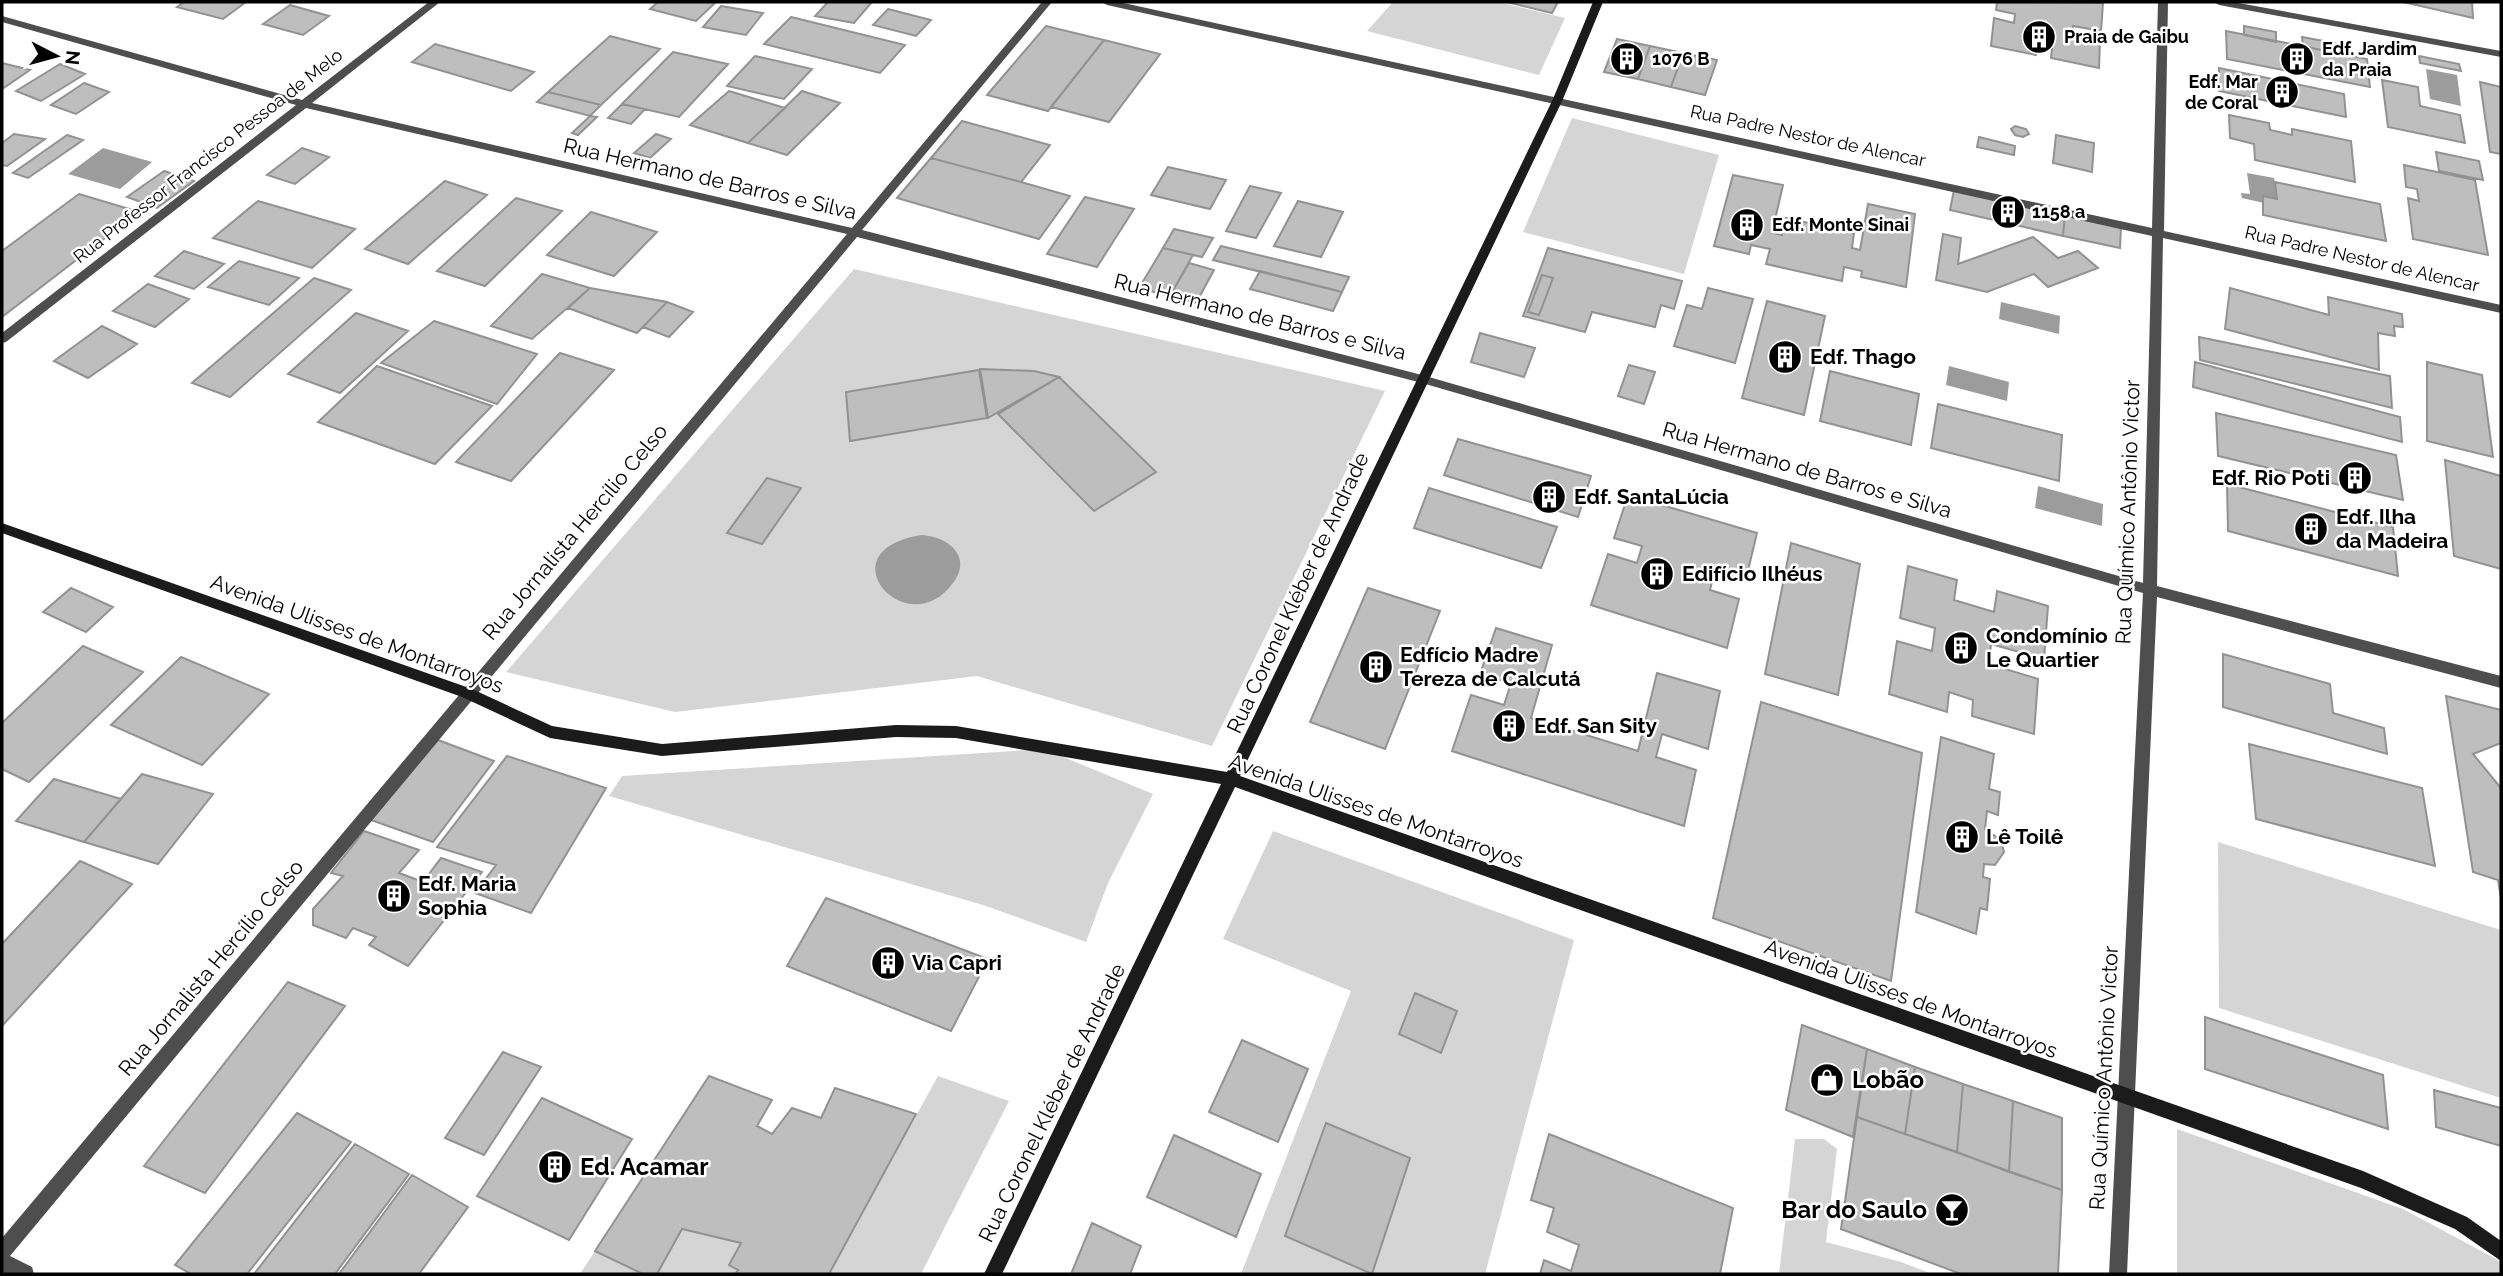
<svg xmlns="http://www.w3.org/2000/svg" width="2503" height="1276" font-family="Raleway,sans-serif">
<style>
.green{fill:#d5d5d5}
.water{fill:#9c9c9c}
.building{fill:#bebebe;stroke:#929292;stroke-width:2}
.lines{fill:none;stroke-linecap:round;stroke-linejoin:round}
.minor{fill:#4e4e4e;fill-rule:evenodd}
.secondary{fill:#1b1b1b;fill-rule:evenodd}
.labels{text-anchor:middle;stroke-width:5;stroke-linejoin:round;paint-order:stroke}
.far-poi-label{font-size:18px;font-weight:bold;fill:#000;stroke:#fff;text-anchor:start}
.far-street-label{font-size:18px;fill:#000;stroke:#fff}
.street-label{font-size:21px;fill:#000;stroke:#fff}
.poi-label{font-size:21px;font-weight:bold;fill:#000;stroke:#fff;text-anchor:start}
.near-poi-label{font-size:24px;font-weight:bold;fill:#000;stroke:#fff;text-anchor:start}
</style>
<rect width="100%" height="100%" fill="#fff"/>
<path class="green" d="M1393,2H1498L1565,18L1539,75L1367,31Z
M1572,118L1719,155L1684,274L1523,232Z
M854,269L1385,391L1212,746L977,676L675,712L506,672Z
M1044,749L1153,794L1108,883L1086,942L983,905L609,796L622,776Z
M1273,831L1574,940L1485,1274H1241L1351,991L1223,939Z
M2218,842L2501,930V1098L2219,1008Z
M938,1076L1009,1101L921,1274H829Z
M2177,1129L2403,1209L2496,1259L2501,1263V1274H2177Z
M1795,1139H1824L1837,1149L1826,1242L1901,1262L1932,1274H1779Z
M682,1229L741,1243L729,1265L738,1270L735,1274H651Z
M595,1251L643,1274H580Z"/>
<path class="water" d="M2426,69L2457,75L2461,106L2430,99Z
M103,148L152,162L120,189L68,174Z
M2247,173L2274,178L2277,199L2263,197L2264,203L2242,198L2241,193L2250,194Z
M2001,302L2060,316L2059,334L1999,319Z
M1949,366L2009,382L2007,401L1946,385Z
M2038,486L2103,504L2102,526L2035,508Z
M922,535C948,537 973,556 953,583C907,646 822,550 922,535Z"/>
<path class="building" d="M184,2H246L223,19L177,7Z
M658,2H716L696,21L650,9Z
M828,2H872L854,23L815,16Z
M1506,2H1558L1552,13Z
M1997,2L2103,3L2101,31L2073,26L2072,34L2100,40L2099,68L2051,58L2052,48L2038,46L2036,55L1991,46L1994,18L2014,23L2015,14L1996,10Z
M2403,2H2472L2473,18Z
M290,5L329,16L303,35L263,24Z
M721,6L763,13L746,35L703,27Z
M888,9L931,20L916,36L873,25Z
M791,17L905,45L880,73L764,44Z
M1046,26L1104,40L1048,111L987,95Z
M2244,26L2276,32V42L2244,35Z
M2226,31L2367,59L2370,87L2227,59Z
M610,36L660,49L601,105L548,92Z
M2302,37L2335,43V53L2303,46Z
M1617,39L1650,46L1638,79L1604,72Z
M1104,40L1160,54L1109,122L1051,107Z
M435,44L534,72L511,91L412,62Z
M1650,46L1683,53L1671,87L1638,79Z
M673,52L728,64L679,117L622,104Z
M1683,53L1717,60L1705,95L1671,87Z
M755,56L812,69L784,99L727,86Z
M2419,56L2459,64L2461,71L2420,63Z
M2,63L30,70L2,89Z
M60,64L85,74L41,101L16,91Z
M2219,68L2344,94L2346,117L2219,91Z
M2382,80L2418,87L2420,106L2460,115L2465,143L2388,127Z
M2480,82L2501,87V154L2490,152Z
M84,83L109,92L76,114L51,105Z
M729,91L785,108L748,143L690,125Z
M802,91L840,103L787,155L748,143Z
M548,92L601,105L590,116L537,102Z
M622,104L645,109L631,124L608,118Z
M2229,115L2269,123L2270,130L2292,135V129L2351,141L2355,182L2255,160L2254,144L2230,138Z
M590,116L597,117L578,135L572,133Z
M962,121L1050,145L1021,182L931,158Z
M2015,126L2026,129L2029,134L2023,137L2015,135L2011,129Z
M14,134L45,139L7,166L2,165V143Z
M656,134L671,139L650,158L634,153Z
M67,135L83,140L28,178L13,173Z
M2056,135L2094,143L2092,172L2053,163Z
M1979,137L2015,146L2014,155L1977,147Z
M302,148L329,157L295,184L267,175Z
M2436,152L2479,161L2483,180L2439,171Z
M931,158L1021,182L1070,196L1039,239L897,198Z
M2404,165L2475,180L2488,255L2413,239L2408,198L2419,201L2417,189L2406,187Z
M1168,167L1226,180L1210,209L1151,195Z
M164,171L194,181L157,208L127,197Z
M1733,175L1783,185L1772,233L1782,235L1786,218L1854,233L1852,248L1860,250L1868,204L1915,214L1906,287L1861,277L1862,271L1844,267L1842,281L1766,264L1770,249L1751,245L1749,254L1714,246Z
M445,181L487,195L408,264L365,249Z
M2275,182L2380,204L2386,241L2263,215V196L2277,199Z
M1250,186L1281,193L1256,238L1226,231Z
M1954,190L2065,215L2063,236L1950,210Z
M79,194L139,212L2,317V251Z
M1085,197L1134,209L1097,267L1047,254Z
M516,198L562,211L485,286L437,271Z
M258,201L355,229L312,268L213,238Z
M1298,201L1343,212L1321,257L1274,246Z
M591,212L657,232L614,276L547,255Z
M2065,215L2121,227L2120,248L2063,236Z
M1174,229L1213,238L1202,257L1163,248Z
M1943,234L1961,238L1958,264L2033,237L2058,258L2078,251L2098,268L2048,287L2034,274L1987,292L1936,280Z
M1221,246L1349,277L1342,292L1213,260Z
M1163,248L1193,255L1170,296L1139,288Z
M1548,248L1682,281L1674,309L1661,305L1655,327L1592,312L1585,332L1523,316Z
M184,251L224,264L194,289L155,276Z
M239,261L299,278L269,305L208,287Z
M1189,263L1214,270L1196,303L1170,296Z
M1260,271L1342,292L1333,311L1250,289Z
M542,274L590,288L532,339L491,326Z
M1542,275L1553,278L1539,315L1528,312Z
M314,278L351,290L230,397L192,383Z
M148,284L189,299L155,327L113,311Z
M590,288L667,302L637,333L568,308Z
M1708,288L1753,299L1735,363L1674,346L1687,305L1702,309Z
M2230,288L2329,315L2328,297L2402,314L2403,327L2394,326L2395,336L2378,333L2379,370L2225,329Z
M1767,301L1825,316L1804,415L1742,398Z
M667,302L693,312L669,337L643,327Z
M356,313L408,331L340,393L288,374Z
M434,321L537,354L497,404L381,363Z
M102,326L137,344L88,378L54,361Z
M1480,333L1535,348L1524,377L1471,362Z
M2199,337L2390,376L2392,408L2200,360Z
M560,353L614,370L511,481L456,462Z
M2195,362L2400,417L2402,442L2193,387Z
M2427,362L2482,375L2493,457L2427,441Z
M1629,365L1655,372L1644,404L1618,396Z
M377,366L492,406L435,464L318,422Z
M980,369L1034,371L1059,377L988,418Z
M979,370L987,418L850,441L846,392Z
M1830,371L1919,394L1911,445L1820,421Z
M1059,377L1156,472L1094,511L998,414Z
M1938,404L2062,435L2059,481L1931,448Z
M2216,413L2396,455L2403,500L2218,456Z
M1458,439L1591,476L1578,517L1444,475Z
M2445,460L2501,476V569L2454,556Z
M767,478L801,488L762,544L727,533Z
M2227,484L2393,527L2398,576L2228,531Z
M1429,488L1557,527L1541,568L1414,528Z
M1628,495L1757,533L1746,579L1715,569L1710,590L1739,599L1727,648L1591,605L1608,554L1637,563L1642,546L1614,538Z
M1791,543L1860,564L1838,695L1765,674Z
M1908,566L1957,580L1954,600L1994,612L1997,591L2048,606L2044,659L1991,644L1989,664L2038,679L2034,734L1972,716L1973,700L1949,692L1947,712L1889,694L1897,641L1932,651L1935,628L1900,618Z
M71,588L113,607L86,632L43,612Z
M1368,588L1440,611L1385,749L1310,722Z
M1496,628L1552,645L1531,718L1638,751L1657,673L1720,691L1708,749L1662,734L1656,757L1696,770L1684,826L1452,751L1471,695L1504,705L1511,683L1480,674Z
M83,646L143,672L29,782L2,769V723Z
M2223,654L2330,684L2333,713L2384,728L2387,754L2223,707Z
M181,657L269,694L202,765L111,725Z
M2446,696L2501,710V743L2473,754L2501,788V898L2498,880L2473,872Z
M1761,702L1922,753L1891,981L1713,918Z
M1941,737L1994,754L1989,789L2000,792L1998,815L1987,811L1985,829L2001,840L2004,852L1995,865L1984,864L1983,877L1990,879L1987,910L1980,908L1976,934L1916,912Z
M438,740L494,761L433,842L371,820Z
M2249,744L2422,788L2435,866L2256,819Z
M507,756L606,788L531,913L475,893L496,865L437,847Z
M142,774L213,794L158,864L84,842Z
M54,779L121,799L84,842L16,821Z
M364,831L419,850L399,873L423,882L441,858L482,872L408,966L369,945L376,937L353,928L346,938L313,925V909L343,876L331,873Z
M80,861L132,884L2,1026V944Z
M826,898L988,959L951,1031L787,966Z
M288,982L345,1006L205,1193L144,1166Z
M1415,993L1457,1011L1441,1053L1399,1034Z
M2205,1017L2383,1075L2388,1129L2205,1069Z
M1802,1025L1867,1049L1853,1137L1786,1110Z
M1242,1040L1308,1069L1278,1142L1209,1112Z
M1867,1049L1915,1067L1905,1134L1857,1117Z
M503,1052L541,1067L484,1155L445,1138Z
M1915,1067L1963,1084L1957,1152L1905,1134Z
M709,1076L772,1100L757,1126L772,1134L792,1108L821,1118L835,1088L916,1114L829,1274H735L738,1270L729,1265L741,1243L682,1229L657,1274H643L595,1251Z
M1963,1084L2013,1101L2009,1172L1957,1152Z
M2434,1090L2501,1108V1146L2436,1127Z
M542,1098L632,1139L569,1240L477,1196Z
M2013,1101L2062,1118V1190L2009,1172Z
M297,1113L351,1142L247,1274H191L175,1265Z
M1857,1117L2062,1190L2058,1274H1961L1841,1229Z
M1326,1123L1410,1158L1372,1274L1285,1236Z
M1549,1134L1733,1208L1720,1274H1540L1544,1260L1571,1271L1579,1245L1547,1232L1554,1208L1531,1200Z
M1174,1135L1261,1174L1236,1237L1147,1197Z
M355,1144L409,1174L335,1274H254Z
M412,1175L468,1207L419,1274H339Z
M1092,1223L1141,1246L1130,1274H1071Z"/>
<g class="lines">
<path class="minor" d="M429,2H440L312,103L852,228L1042,2H1052L862,230L1422,375L2143,583L2152,236L1107,5L1102,2H1119L2152,228L2158,2H2168L2164,231L2501,305V313L2163,238L2157,586L2501,676V688L2157,597L2127,1274H2109L2143,593L1422,383L857,237L10,1256L32,1267L34,1274H7L2,1272V1238L847,234L306,108L6,342L2,343V333L296,105L2,22V16L302,100Z
M2214,2H2233L2501,51V57L2219,5Z"/>
<path class="secondary" d="M1593,2H1603L1563,99L1240,776L2363,1171L2467,1217L2501,1241V1261L2455,1229L2361,1188L1235,787L1002,1274H984L1221,784L956,738L896,737L662,756L550,738L462,697L2,533V523L472,689L552,726L662,744L896,725L956,726L1227,772L1553,99Z"/>
</g>
<defs>
<g id="building-disc" transform="scale(1.75)"><circle r="9.5" fill="#000" stroke="#fff"/><path d="M-4-6H4V6H1V3H-1V6H-4ZM-2.5-4.3h1.7v1.8h-1.7ZM.8-4.3h1.7v1.8H.8ZM-2.5-1h1.7V.8h-1.7ZM.8-1h1.7V.8H.8Z" fill="#fff"/></g>
<g id="shop-disc" transform="scale(1.75)"><circle r="9.5" fill="#000" stroke="#fff"/><path d="M-5-2.5h2.3a2.7 3.5 0 0 1 5.4 0H5L5.5 6h-11ZM-1.5-2.5h3a1.5 2.3 0 0 0-3 0Z" fill="#fff"/></g>
<g id="bar-disc" transform="scale(1.75)"><circle r="9.5" fill="#000" stroke="#fff"/><path d="M-6-5H6L.8 .8V4.5H3.5V6h-7V4.5H-.8V.8Z" fill="#fff"/></g>
</defs>
<g fill-rule="evenodd">
<use href="#building-disc" x="2039" y="37"/>
<use href="#building-disc" x="1627" y="59"/>
<use href="#building-disc" x="2297" y="59"/>
<use href="#building-disc" x="2282" y="92"/>
<use href="#building-disc" x="2008" y="212"/>
<use href="#building-disc" x="1747" y="225"/>
<use href="#building-disc" x="1785" y="357"/>
<use href="#building-disc" x="2355" y="478"/>
<use href="#building-disc" x="1549" y="497"/>
<use href="#building-disc" x="2311" y="529"/>
<use href="#building-disc" x="1657" y="574"/>
<use href="#building-disc" x="1961" y="648"/>
<use href="#building-disc" x="1376" y="667"/>
<use href="#building-disc" x="1509" y="726"/>
<use href="#building-disc" x="1962" y="837"/>
<use href="#building-disc" x="394" y="896"/>
<use href="#building-disc" x="888" y="963"/>
<use href="#shop-disc" x="1827" y="1080"/>
<use href="#building-disc" x="555" y="1167"/>
<use href="#bar-disc" x="1952" y="1210"/>
</g>
<g class="labels">
<g class="far-poi-label">
<text x="2064" y="43">Praia de Gaibu</text>
<text x="2322" y="55">Edf. Jardim<tspan x="2322" dy="21">da Praia</tspan></text>
<text x="1652" y="65">1076 B</text>
<text x="2258" y="88" text-anchor="end">Edf. Mar<tspan x="2258" dy="21">de Coral</tspan></text>
<text x="2032" y="218">1158 a</text>
<text x="1772" y="231">Edf. Monte Sinai</text>
</g>
<g class="far-street-label">
<text transform="translate(1808 136) rotate(12)" y="6">Rua Padre Nestor de Alencar</text>
<text transform="translate(208 156) rotate(-38)" y="6">Rua Professor Francisco Pessoa de Melo</text>
<text transform="translate(2362 259) rotate(13)" y="6">Rua Padre Nestor de Alencar</text>
</g>
<g class="street-label">
<text transform="translate(710 179) rotate(13)" y="7">Rua Hermano de Barros e Silva</text>
<text transform="translate(1260 317) rotate(14)" y="7">Rua Hermano de Barros e Silva</text>
<text transform="translate(1807 470) rotate(16)" y="7">Rua Hermano de Barros e Silva</text>
<text transform="translate(2128 512) rotate(-88)" y="7">Rua Químico Antônio Victor</text>
<text transform="translate(575 532) rotate(-50)" y="7">Rua Jornalista Hercílio Celso</text>
<text transform="translate(1298 593) rotate(-65)" y="7">Rua Coronel Kléber de Andrade</text>
<text transform="translate(357 634) rotate(20)" y="7">Avenida Ulisses de Montarroyos</text>
<text transform="translate(1376 811) rotate(19)" y="7">Avenida Ulisses de Montarroyos</text>
<text transform="translate(211 968) rotate(-50)" y="7">Rua Jornalista Hercílio Celso</text>
<text transform="translate(1911 999) rotate(20)" y="7">Avenida Ulisses de Montarroyos</text>
<text transform="translate(2104 1078) rotate(-87)" y="7">Rua Químico Antônio Victor</text>
<text transform="translate(1052 1103) rotate(-64)" y="7">Rua Coronel Kléber de Andrade</text>
</g>
<g class="poi-label">
<text x="1810" y="364">Edf. Thago</text>
<text x="2330" y="485" text-anchor="end">Edf. Rio Poti</text>
<text x="1574" y="504">Edf. SantaLúcia</text>
<text x="2336" y="524">Edf. Ilha<tspan x="2336" dy="24">da Madeira</tspan></text>
<text x="1682" y="581">Edifício Ilhéus</text>
<text x="1986" y="643">Condomínio<tspan x="1986" dy="24">Le Quartier</tspan></text>
<text x="1400" y="662">Edfício Madre<tspan x="1400" dy="24">Tereza de Calcutá</tspan></text>
<text x="1534" y="733">Edf. San Sity</text>
<text x="1986" y="844">Lê Toilê</text>
<text x="418" y="891">Edf. Maria<tspan x="418" dy="24">Sophia</tspan></text>
<text x="912" y="970">Via Capri</text>
</g>
<g class="near-poi-label">
<text x="1852" y="1088">Lobão</text>
<text x="580" y="1175">Ed. Acamar</text>
<text x="1927" y="1218" text-anchor="end">Bar do Saulo</text>
</g>
</g>
<rect width="2503" height="1276" fill="none" stroke="#000000" stroke-width="7"/>
<g transform="translate(56 56) rotate(96)" stroke="#ffffff" stroke-width="5" paint-order="stroke">
<path d="M0-5L12 26L0 18L-12 26Z" fill="#000000"/>
<text y="-10" font-size="19" font-weight="bold" text-anchor="middle" fill="#000000">N</text>
</g>
</svg>
